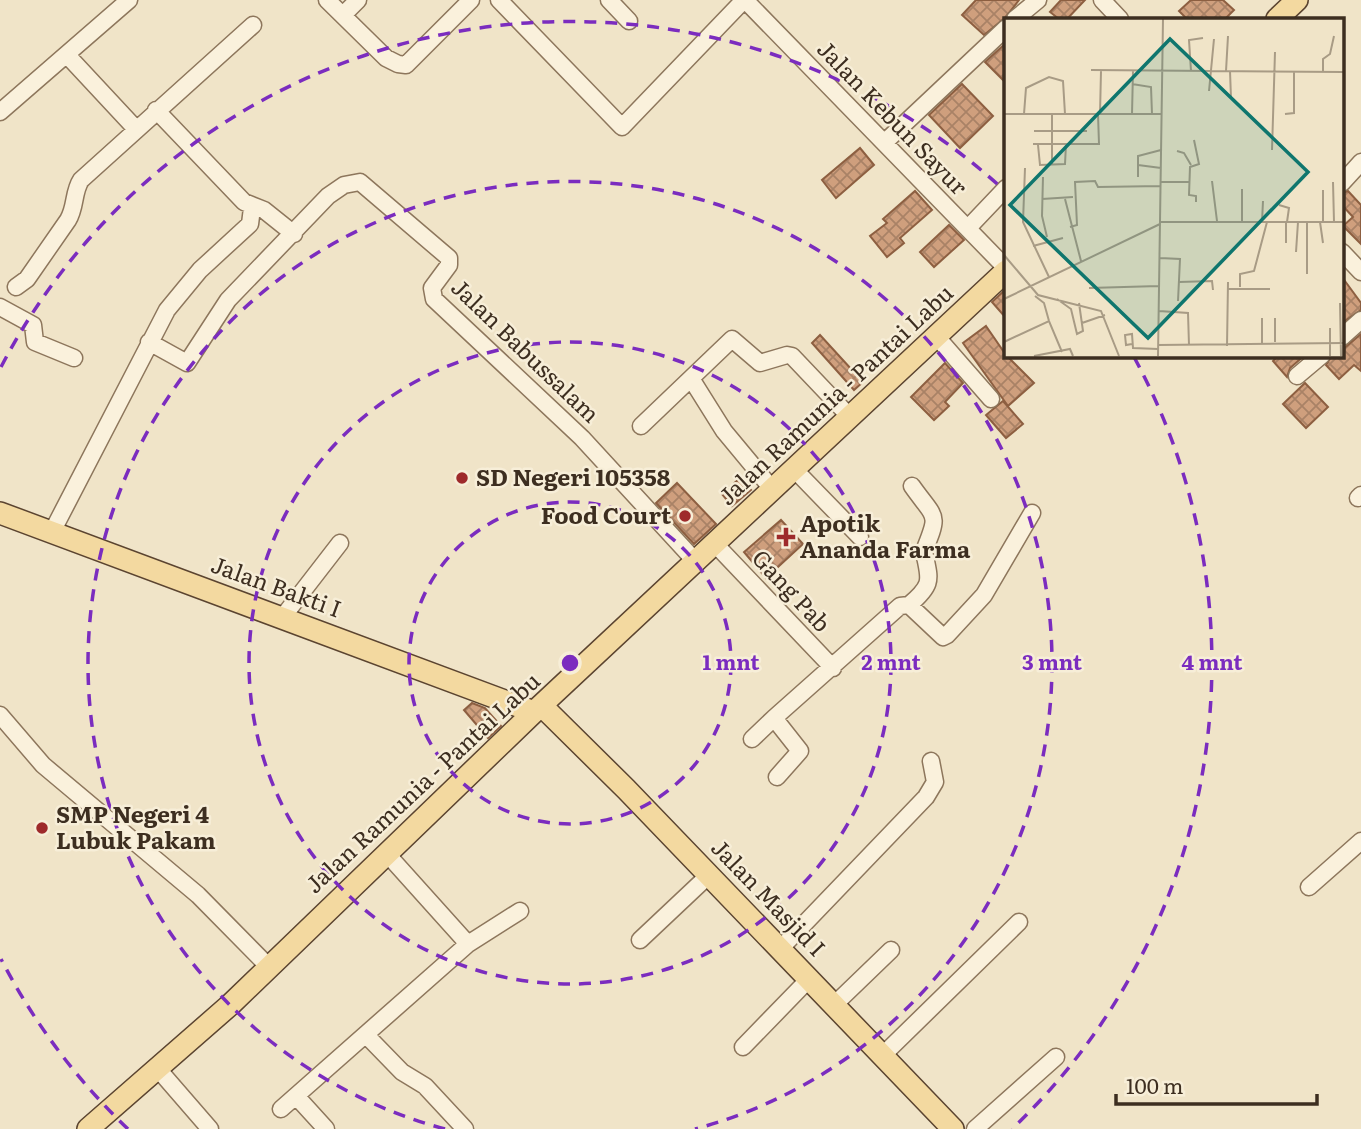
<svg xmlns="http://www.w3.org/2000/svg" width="1361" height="1129" font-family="Literata,serif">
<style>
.building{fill:url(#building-cross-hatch);stroke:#8d5f41;stroke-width:2}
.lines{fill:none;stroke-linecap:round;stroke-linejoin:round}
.minor-casing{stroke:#8d765c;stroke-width:19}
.major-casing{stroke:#5b4430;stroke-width:24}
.minor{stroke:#faf1dc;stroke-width:16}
.major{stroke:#f3d9a0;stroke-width:21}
.ring{fill:none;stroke:#7b2cbf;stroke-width:3.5;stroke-dasharray:12 9}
.poi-dot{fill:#9e2a2b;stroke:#f7eed8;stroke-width:2.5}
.labels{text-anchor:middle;stroke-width:5;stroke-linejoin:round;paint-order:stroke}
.street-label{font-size:23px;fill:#3d2e20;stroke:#f7eed8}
.poi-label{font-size:23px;font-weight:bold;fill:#3d2e20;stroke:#f7eed8;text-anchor:start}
.inset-road{fill:none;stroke:#a89b85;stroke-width:2}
.view{fill:#0f766e;fill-opacity:0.15;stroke:#0f766e;stroke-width:3.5}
.inset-edge{fill:none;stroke:#3d2e20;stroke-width:3.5}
.centre{fill:#7b2cbf;stroke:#f7eed8;stroke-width:3.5}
.ring-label{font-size:21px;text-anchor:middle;font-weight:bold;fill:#7b2cbf;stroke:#f7eed8;stroke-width:5;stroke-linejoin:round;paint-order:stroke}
</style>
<defs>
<pattern id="building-cross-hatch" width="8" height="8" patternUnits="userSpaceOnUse" patternTransform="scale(1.75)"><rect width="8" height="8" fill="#cf9f7d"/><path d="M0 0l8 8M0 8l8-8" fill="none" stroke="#a98266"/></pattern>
</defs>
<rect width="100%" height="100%" fill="#f0e4c8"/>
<path class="building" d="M976,0H1019L1005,18L984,35L962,15Z
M1061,0H1085L1067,19H1059L1050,12Z
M1191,0H1223L1234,10L1225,19H1187L1179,11Z
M1006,43V83L985,62Z
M962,84L993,116L960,148L929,115Z
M860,148L874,165L836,198L822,180Z
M915,191L932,210L900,238L904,243L887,257L870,236L887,223L883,219Z
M1348,191L1361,205V244L1343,226L1353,217L1342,205V193Z
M949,225L964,240L934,267L920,252Z
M1342,277L1361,303V310L1342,323Z
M1006,289V318L992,302Z
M986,326L1006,355L1034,383L1008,406L963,343Z
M1361,334V371L1354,365L1339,379L1326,365L1332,355H1342V350Z
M820,335L863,382L854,390L812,343Z
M1279,355H1305L1290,368L1287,377L1273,361Z
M945,363L963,383L945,402L949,406L934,420L911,397Z
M1305,383L1328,407L1306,428L1283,404Z
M1003,401L1023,424L1006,438L986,415Z
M740,478L751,490L732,506L722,494Z
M677,483L716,524L694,544L656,503Z
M781,520L803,544L766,578L744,552Z
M472,703L485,708L501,726L488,738L464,710Z"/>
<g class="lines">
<g class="minor-casing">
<path id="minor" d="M327,0L386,58L398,64L406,65L471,0
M499,0L622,127L744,0
M609,0L629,21
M745,0L1006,268
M1102,0L1120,19
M343,15L358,0
M1015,19L1038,0
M67,55L135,128
M156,110L244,202L264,210L294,234
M0,112L129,0
M885,142L1006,28
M1342,183L1361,162
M968,228L1006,188
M1342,252L1361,272
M16,287L27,279L68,220C76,207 73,192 81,180L253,25
M0,307L33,325L35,342L74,358
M936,336L991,399
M1342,337L1361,320
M149,342L187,363L228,300L328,196L344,185L360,182L449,258V265L432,288L434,299L582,438L697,563
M1297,376L1322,355
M692,380L724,431L773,490
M641,426L732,339L760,363L787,355L792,356L850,417
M794,469L860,537
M1358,498L1361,495
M52,532L167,310L200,270L250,224L252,208
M716,545L833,668
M909,605C935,583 929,579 924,551C940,512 936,520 912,486
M282,618L340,543
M0,715L43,765L198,895L268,966
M752,739L774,718
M777,777L800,751L774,718L900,606L909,605L943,637L947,635L984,595L1032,513
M1309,887L1361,841
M640,940L709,875
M468,944L520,911
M781,948L926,797L935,782L931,761
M835,1004L891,950
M366,1035L402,1072L425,1086L465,1129
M743,1047L810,978
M883,1055L1019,922
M158,1069L210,1129
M296,1096L326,1129
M281,1109L468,944L388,855
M975,1129L1056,1057"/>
</g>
<g class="major-casing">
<path id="major" d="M1277,19L1297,0
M0,513L534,712
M542,706L626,789L953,1129
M88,1129L231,1004L534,712L1006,271"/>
</g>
<use href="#minor" class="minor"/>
<use href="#major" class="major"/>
</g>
<g class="ring">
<circle cx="570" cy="663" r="161"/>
<circle cx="570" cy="663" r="321"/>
<path d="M445 1129A482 482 0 1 1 695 1129"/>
<path d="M128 1129A642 642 0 0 1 1 959M1 367A642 642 0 0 1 1004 190M1134 357A642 642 0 0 1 1012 1129"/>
</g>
<g class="poi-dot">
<circle cx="462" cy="478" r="7"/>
<circle cx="685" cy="516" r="7"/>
<path d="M782.5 526.5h7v7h7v7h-7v7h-7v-7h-7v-7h7z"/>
<circle cx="42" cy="828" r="7"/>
</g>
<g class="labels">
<g class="street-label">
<text transform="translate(892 118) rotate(46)" y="8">Jalan Kebun Sayur</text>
<text transform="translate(525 351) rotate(44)" y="8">Jalan Babussalam</text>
<text transform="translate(836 395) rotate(-43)" y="8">Jalan Ramunia - Pantai Labu</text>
<text transform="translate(276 587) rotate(20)" y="8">Jalan Bakti I</text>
<text transform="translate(791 591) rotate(47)" y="8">Gang Pab</text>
<text transform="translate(423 783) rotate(-43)" y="8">Jalan Ramunia - Pantai Labu</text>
<text transform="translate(768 898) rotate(46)" y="8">Jalan Masjid I</text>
</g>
<g class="poi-label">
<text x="476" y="486">SD Negeri 105358</text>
<text x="671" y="524" text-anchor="end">Food Court</text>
<text x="800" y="532">Apotik<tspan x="800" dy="26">Ananda Farma</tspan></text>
<text x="56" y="823">SMP Negeri 4<tspan x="56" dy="26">Lubuk Pakam</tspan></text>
</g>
</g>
<g transform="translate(1004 18)">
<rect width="340" height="340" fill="#f0e4c8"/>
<path class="inset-road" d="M87,52L339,54M187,53L185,22L199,20M222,53L224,18M226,53L227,80M319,53V41L326,36L330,18M128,66L147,69L148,96M205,73L210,21M0,96H158M20,96L22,70L45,59L59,63L61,96M48,96V147M96,96L97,53M128,96L129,53M281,96L290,95V53M30,113H83M190,122L195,146L186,149L185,177L192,178V184M29,126H95L94,96M34,127L36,147L61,146L62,126M268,132L271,34M173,133L180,135L187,147M134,147L157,150M21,150L19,204L45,259M39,159L38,198L43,219M134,159V138L157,132M208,163L213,203M157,164H186M329,164L330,204M238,171V203M319,172V204M38,181L69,179M61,181L77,243M275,187L285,190L283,204M156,204H339M258,204L259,183M282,204V225M316,204L319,225M66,209L73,207L71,164L91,163L94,169L157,168M29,228L59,220M292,234L294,204M0,237L34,277L97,293L115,338M156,240L176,241L174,283M303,256V204M175,264L208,263L209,272M236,269V256L250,253L263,204M85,270L155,268M224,271H266M31,278L40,285L45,303M0,281L156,206M53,281L67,291L73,316L79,313L75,285M336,285L337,338M155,293L184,295L185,327M258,300V327M271,300V324M78,305L101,297M326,310V338M0,324L45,303L58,334M128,326L122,327L121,317L128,316L129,330L154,331M154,327L339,325M223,328L224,264M30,338L66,331L69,338M154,338L159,1"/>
<path class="view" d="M166,21L304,154L144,320L6,187Z"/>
<rect width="340" height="340" class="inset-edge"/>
</g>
<circle cx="570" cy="663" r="10" class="centre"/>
<g class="ring-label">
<text x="731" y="670">1 mnt</text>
<text x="891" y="670">2 mnt</text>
<text x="1052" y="670">3 mnt</text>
<text x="1212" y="670">4 mnt</text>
</g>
<path d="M1116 1094v10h201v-10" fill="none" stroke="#3d2e20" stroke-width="3.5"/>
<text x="1126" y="1094" font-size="21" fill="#3d2e20" stroke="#f7eed8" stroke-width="5" paint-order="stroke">100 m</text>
</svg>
